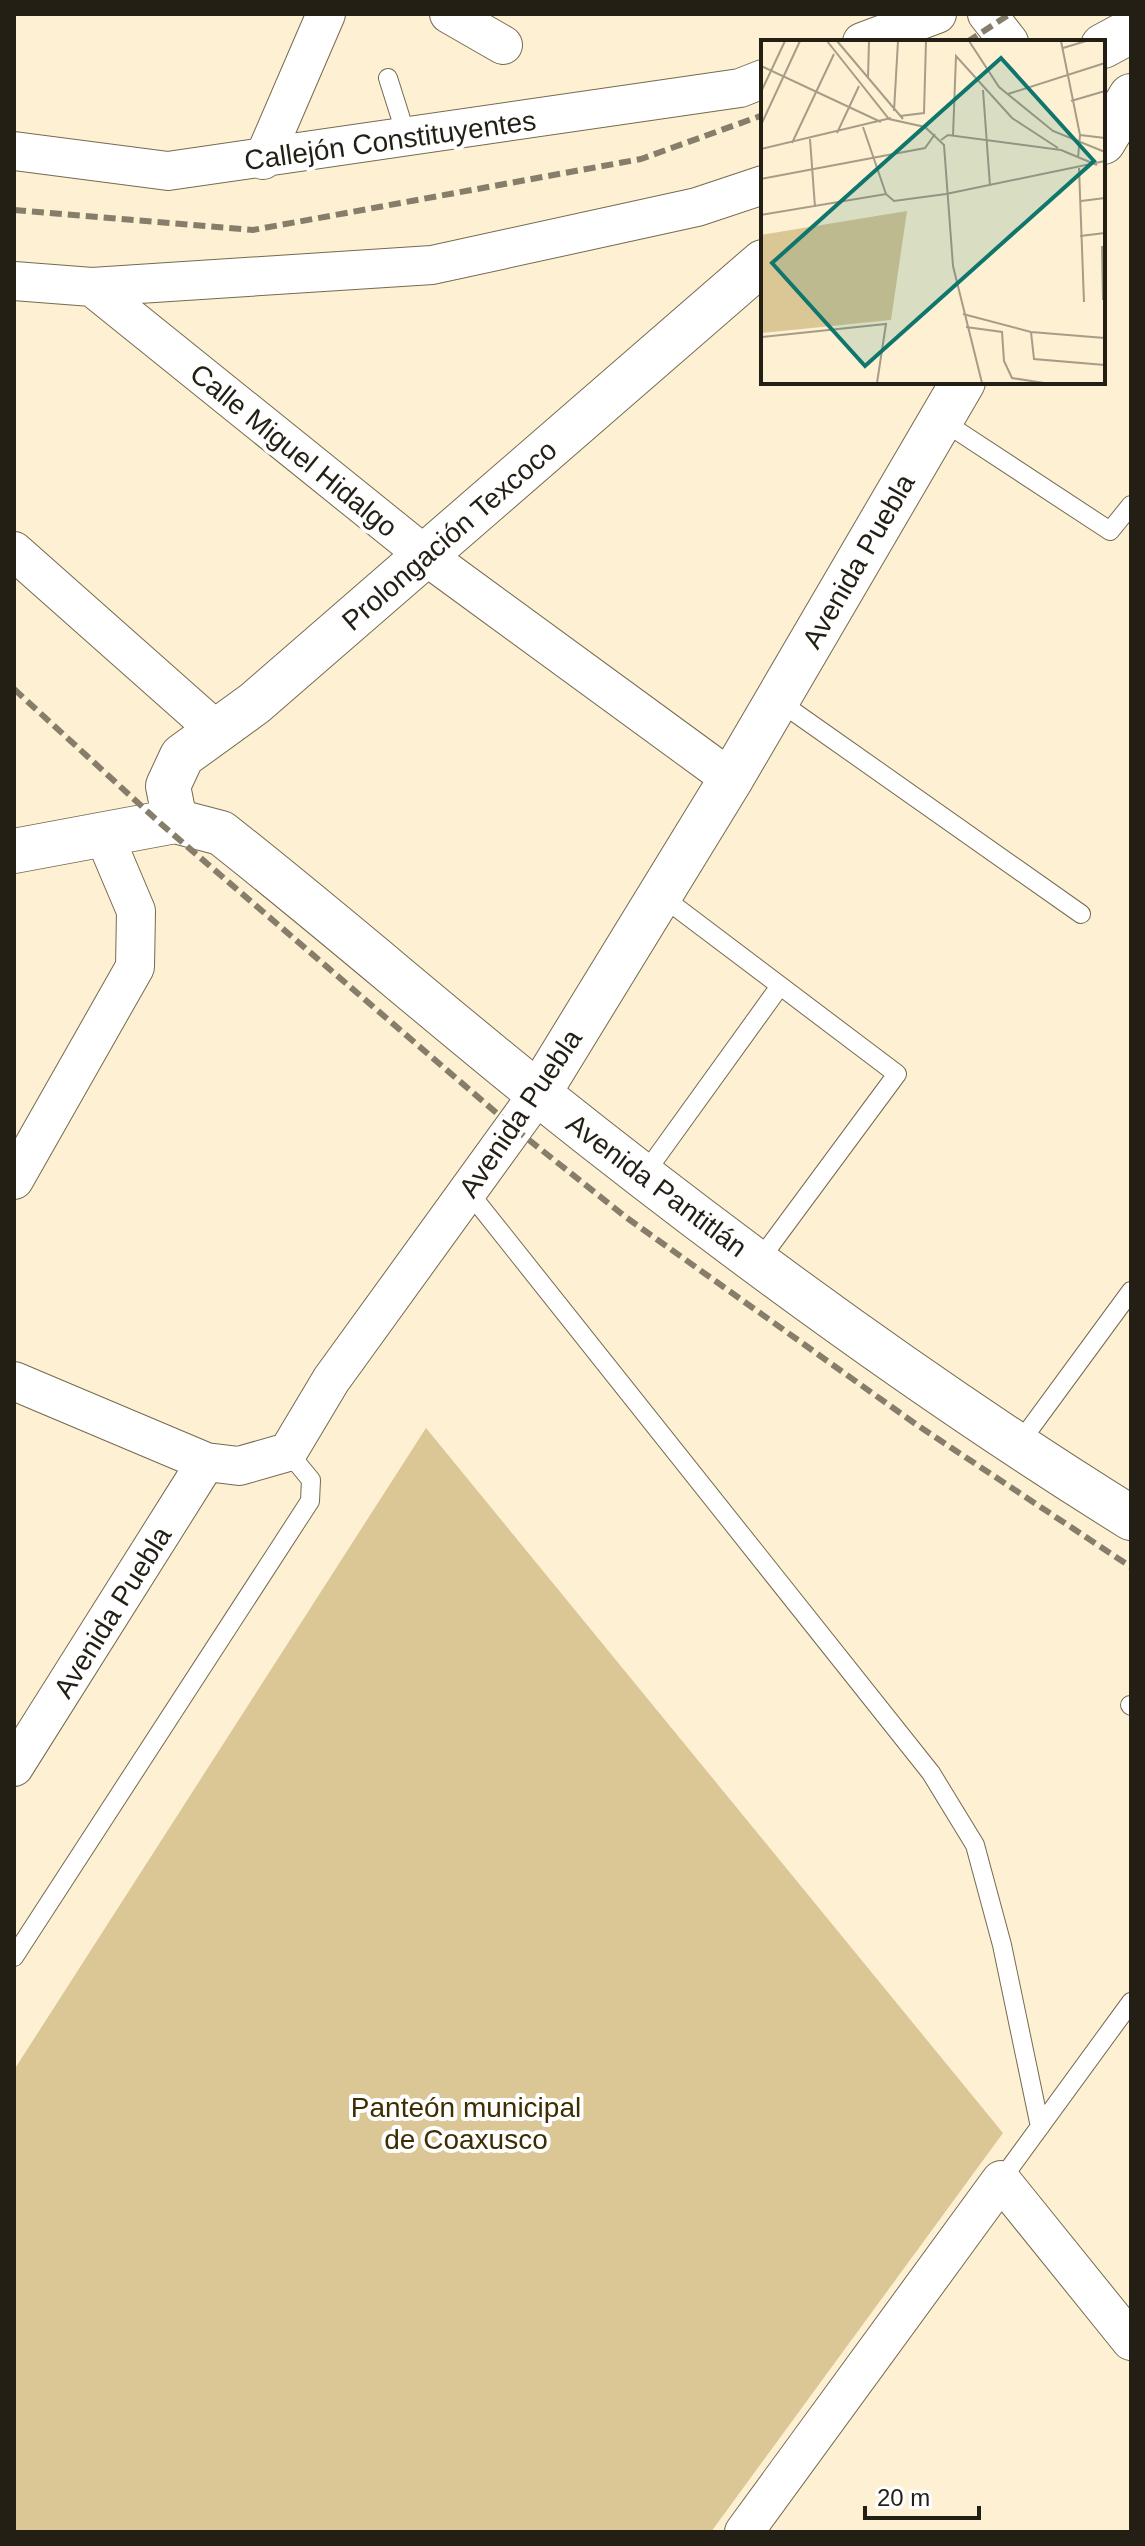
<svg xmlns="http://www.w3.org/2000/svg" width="1145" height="2546" font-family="Arial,sans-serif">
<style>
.green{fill:#dbc695}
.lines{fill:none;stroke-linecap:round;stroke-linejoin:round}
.service-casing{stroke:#756a50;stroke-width:20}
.minor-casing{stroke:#756a50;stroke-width:40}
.secondary-casing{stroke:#756a50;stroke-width:46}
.service{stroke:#fff;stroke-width:18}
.minor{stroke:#fff;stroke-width:38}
.secondary{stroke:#fff;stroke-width:44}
.rail{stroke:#867e6b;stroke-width:6;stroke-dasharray:12 6;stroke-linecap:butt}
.labels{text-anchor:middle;stroke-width:8;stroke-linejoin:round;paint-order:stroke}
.street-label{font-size:28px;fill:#241f15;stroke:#fff}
.park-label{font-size:28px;fill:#3e2d01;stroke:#fff}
.inset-road{fill:none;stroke:#a69c87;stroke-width:2}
.view{fill:#0f766e;fill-opacity:0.15;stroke:#0f766e;stroke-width:4}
.inset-edge{fill:none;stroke:#241f15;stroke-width:4}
</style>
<rect width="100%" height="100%" fill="#fdf0d3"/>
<path class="green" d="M426,1428L1003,2133L711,2532H14V2070Z"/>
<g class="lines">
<g class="service-casing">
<path id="service" d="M388,78L407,138
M941,420L1110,531L1131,505
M777,700L1081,914
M660,895L897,1074L758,1262
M643,1176L780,986
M468,1191L931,1773L975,1845L1002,1945L1040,2127
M1018,1445L1131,1291
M1130,1705L1131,1706
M14,1957L310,1501L311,1480L288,1452
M1001,2180L1131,2002"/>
</g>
<g class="minor-casing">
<path id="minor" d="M449,14L503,45
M987,14L1009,42
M862,42L937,14
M14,151L168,171L740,88L763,79
M263,160L326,14
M14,281L92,287L432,265L697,207L763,185
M92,287L426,556L731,779
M14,551L217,731
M14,1180L135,967L136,911L103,833
M14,1381L206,1462L239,1466L288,1452L331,1380L538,1094
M14,1767L206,1462
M744,2532L1001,2180L1131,2341"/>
</g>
<g class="secondary-casing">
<path id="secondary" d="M1103,46L1131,31
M1103,142L1131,96
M175,821L168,786L182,756L255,703L763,262
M14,851L175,821L221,833C329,918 433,1009 540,1095C729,1246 925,1390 1131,1518
M538,1094L731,779L963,382"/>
</g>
<use href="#service" class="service"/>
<use href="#minor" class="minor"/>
<use href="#secondary" class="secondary"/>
<path class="rail" d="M967,42L1010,14
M14,210L253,230L641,159L763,115
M14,689L160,823L514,1128L627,1218L917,1425L1131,1567"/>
</g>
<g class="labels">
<g class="street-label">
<text transform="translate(390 140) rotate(-8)" y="10">Callejón Constituyentes</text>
<text transform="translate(294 450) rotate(39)" y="10">Calle Miguel Hidalgo</text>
<text transform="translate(449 535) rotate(-41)" y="10">Prolongación Texcoco</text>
<text transform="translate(858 561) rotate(-60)" y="10">Avenida Puebla</text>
<text transform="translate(520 1113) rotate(-56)" y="10">Avenida Puebla</text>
<text transform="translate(657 1185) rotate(37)" y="10">Avenida Pantitlán</text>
<text transform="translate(112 1612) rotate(-58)" y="10">Avenida Puebla</text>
</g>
<g class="park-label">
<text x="466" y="2117">Panteón municipal<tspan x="466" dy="32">de Coaxusco</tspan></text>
</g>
</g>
<g transform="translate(761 40)">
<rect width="344" height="344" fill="#fdf0d3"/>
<path d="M146,171L130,280L0,293V195Z" fill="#dbc695"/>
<path class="inset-road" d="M66,1L128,79L164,87L183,105L192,226L221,343M76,1L142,79M208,1L238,47L292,91L344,112M300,1L319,95L317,118M302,8L325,1M0,26L120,82M107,38L108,1M222,50L229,146M0,52L24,1M247,54L344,23M310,61L344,51M133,71L137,1M139,76L163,73L165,1M0,85L39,1M102,87L125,154M76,93L98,46M319,95L344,98M192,96L195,16L251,78L297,108M49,99L54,167M180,100L187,95L300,110L336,125M31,103L73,14M0,109L130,78M318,128L323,262M0,139L164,108L174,94M185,154L344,121M320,161L344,158M0,175L125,154L133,161L185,154M319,196L344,193M341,206L342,260M202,274L270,292L344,298M205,287L241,292L243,321L251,338L283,343M270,292L273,319L344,325M0,297L125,284L116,343"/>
<path class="view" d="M240,18L333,121L104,326L11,223Z"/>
<rect width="344" height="344" class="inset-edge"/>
</g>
<rect width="1145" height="2546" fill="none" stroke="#241f15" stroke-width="32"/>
<path d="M865 2506v12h114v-12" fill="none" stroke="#241f15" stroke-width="4"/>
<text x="877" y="2506" font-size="24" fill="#241f15" stroke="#ffffff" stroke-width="6" paint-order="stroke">20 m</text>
</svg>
